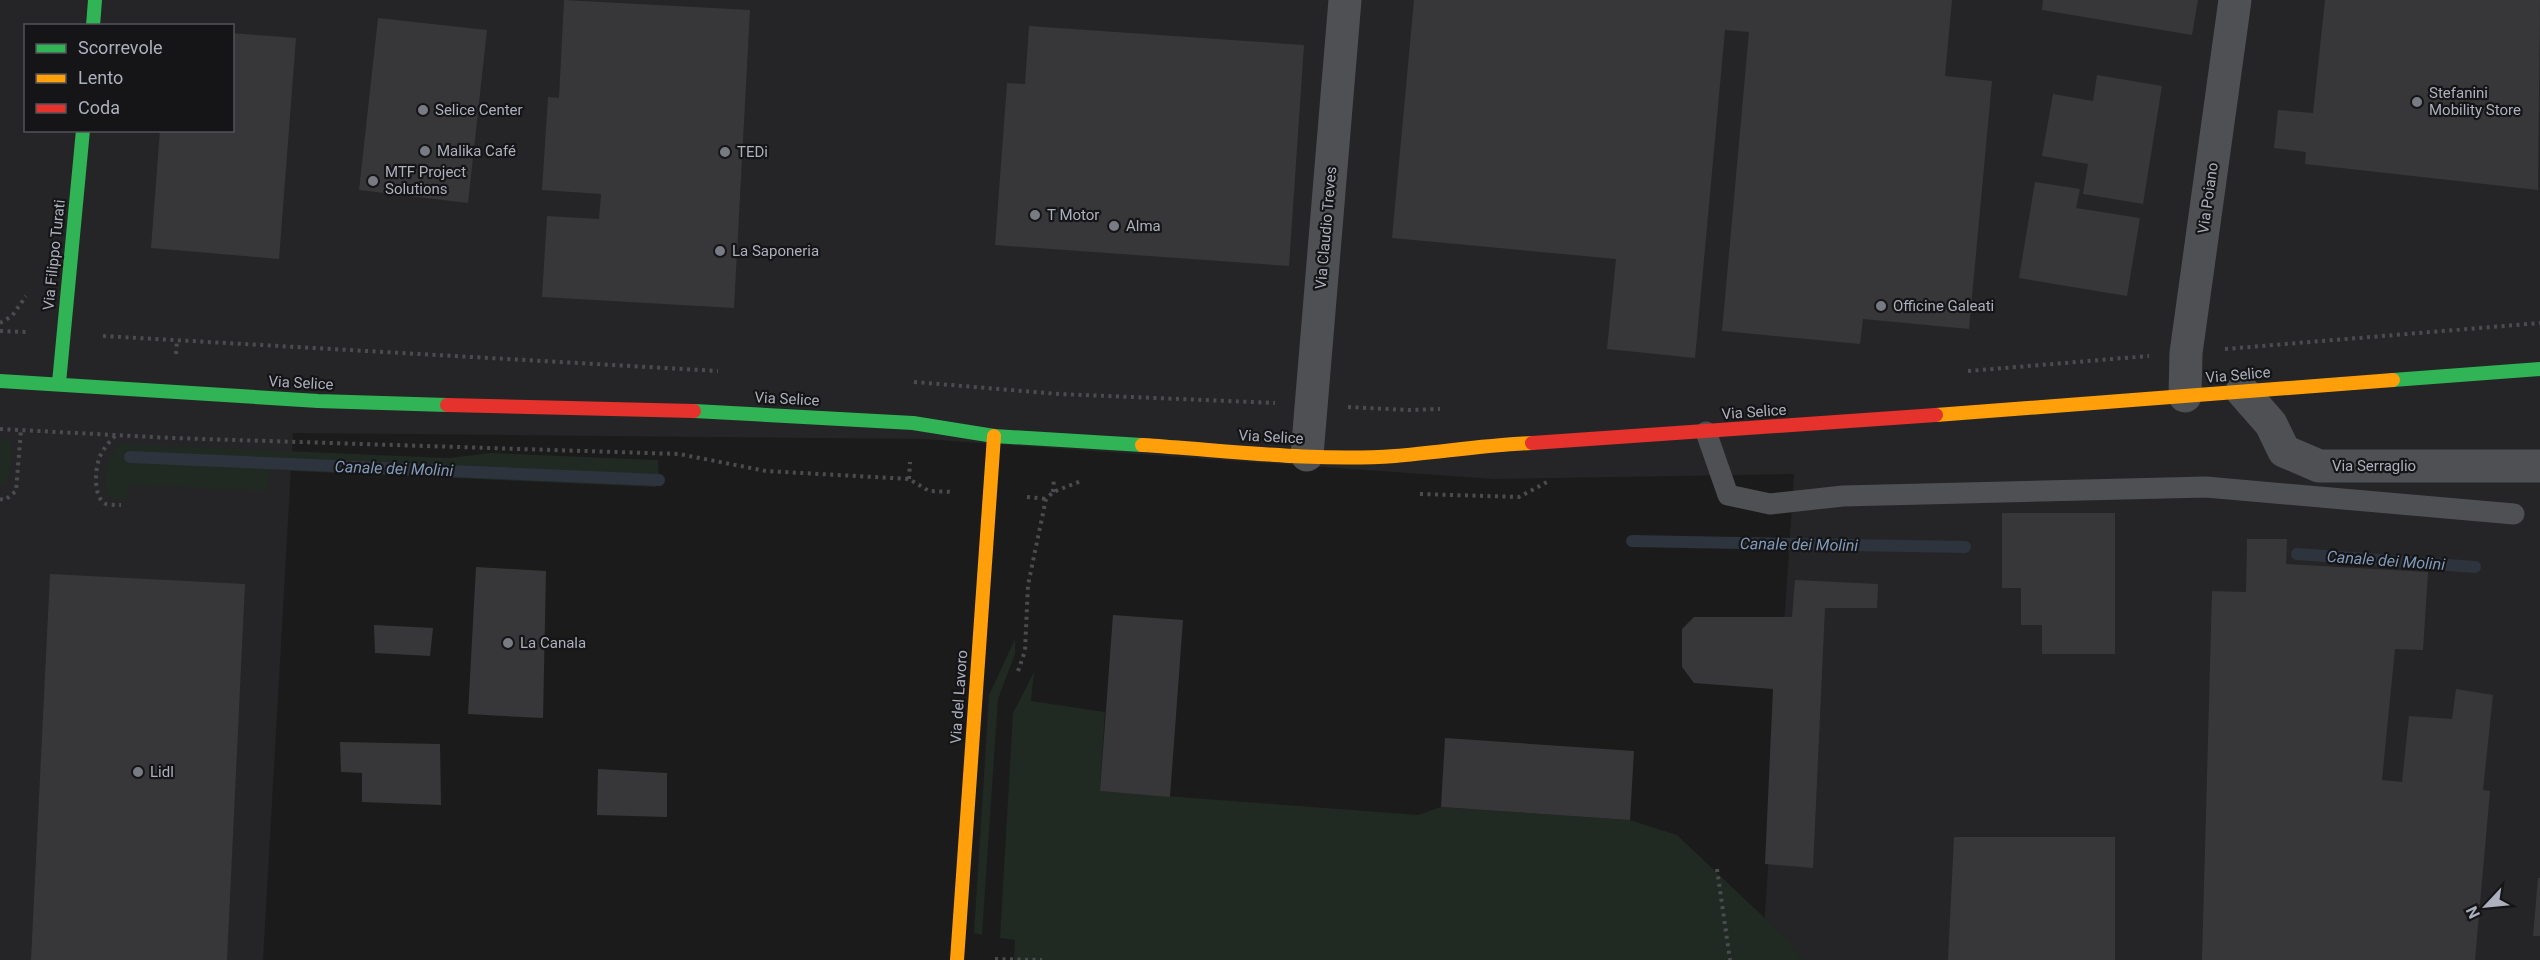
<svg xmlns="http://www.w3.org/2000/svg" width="2540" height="960" font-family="Roboto,sans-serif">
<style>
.built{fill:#252527;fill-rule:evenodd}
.green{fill:#202922}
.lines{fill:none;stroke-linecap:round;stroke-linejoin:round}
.stream{stroke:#2d343e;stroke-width:12}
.building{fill:#373739}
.path{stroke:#4b4c4f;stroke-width:4;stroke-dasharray:3 4.5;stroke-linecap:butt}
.lane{stroke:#4f5054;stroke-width:21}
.street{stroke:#4f5054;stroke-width:33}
.fast{stroke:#30b455;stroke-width:14}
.slow{stroke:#ff9f0a;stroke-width:14}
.jam{stroke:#e5322d;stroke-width:14}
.poi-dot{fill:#797b84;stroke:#151517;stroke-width:2}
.labels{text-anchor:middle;stroke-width:4.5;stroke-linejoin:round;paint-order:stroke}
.poi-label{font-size:15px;fill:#acafbc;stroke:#151517;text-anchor:start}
.street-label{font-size:15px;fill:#acafbc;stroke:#151517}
.water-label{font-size:16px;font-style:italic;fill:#829ab9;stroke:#151517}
</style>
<rect width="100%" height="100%" fill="#1b1b1b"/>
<path class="built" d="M0,0H2540V960H1762L1794,474L1494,479L923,439L293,433L263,960H0ZM26,26H232V130H26Z"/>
<path class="green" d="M0,439H11C11,455 15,477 0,487Z
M121,444L449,458L491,453L658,460L659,480L656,487L269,470L267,491L129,485L127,499H112L106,493C106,473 103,457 121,444Z
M1015,639V654L998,699L982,935L974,933L989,695Z
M1034,672L1031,701L1105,712L1100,791L1418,815L1441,807L1630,820L1677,835L1787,939L1803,960H1014L1015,940L1000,938L1013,713Z"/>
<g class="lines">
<path class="stream" d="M130,457L659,480
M1632,541L1965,547
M2297,554L2475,567"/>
</g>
<path class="building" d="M564,0L750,10L734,308L542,297L547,216L599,219L601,194L542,190L548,97L559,98Z
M1414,0H1952L1945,76L1992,81L1969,329L1863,319L1860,344L1722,331L1749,32L1725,30L1695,358L1607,349L1616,259L1392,238Z
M2043,0H2198L2192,35L2042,10Z
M2325,0H2540L2538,190L2305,164L2306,152L2274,148L2278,110L2313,113Z
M378,18L487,30L468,203L359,190Z
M1029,26L1304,45L1289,266L995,245L1007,83L1025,84Z
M232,33L296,38L279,259L151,248L160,130H232Z
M2097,75L2162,86L2143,204L2083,194L2088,164L2042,156L2053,94L2093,101Z
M2035,182L2080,189L2076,208L2140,218L2127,296L2019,278Z
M2002,513H2115V654H2042V625H2021V588H2002Z
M2247,539H2287L2286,564L2428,572L2423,650L2395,649L2382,780L2402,782L2409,716L2452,719L2456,689L2493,695L2483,790L2490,791L2475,960H2202L2212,591L2246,592Z
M476,567L546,571L543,718L468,714Z
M50,574L245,584L227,960H31Z
M1795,580L1878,584L1877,608H1825L1813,868L1765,864L1773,689L1694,683L1682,667V629L1694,617H1792Z
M1113,615L1183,620L1170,797L1100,791Z
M374,625L433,628L430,656L375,653Z
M1445,738L1634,751L1630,820L1441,807Z
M340,742L440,744L441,805L362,802V773L341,772Z
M598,769L667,773V817L597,815Z
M1954,837H2115V960H1948Z
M2538,878H2540V936H2533Z"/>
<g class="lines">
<path class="path" d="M0,323L12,316L26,296
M0,331L26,332
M103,336L718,371
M2225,349L2540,323
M176,354L177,340
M1968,371L2149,356
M914,382L1059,394L1275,403
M1348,407L1408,410L1440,409
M0,429L172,438L679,454L766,471L909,479L929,491L954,492
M115,436C109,442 102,450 99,459C95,470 93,498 106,504C111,505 116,505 121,505
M909,479L910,462
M1053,492L1054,478
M1420,494L1519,497L1549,481
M1027,497L1046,499
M0,499L5,500L16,491L21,430
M1018,671L1025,651L1028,585L1046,499L1053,492L1081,481
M1717,869L1730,960
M995,959L1042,960"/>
<path class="lane" d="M1706,432L1728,495L1770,504L1843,496L2206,487L2514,514"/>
<path class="street" d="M2242,391L2271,424L2284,451L2319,466H2540
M2185,396L2186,353L2235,0
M1307,455L1345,0"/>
<path class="fast" d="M93,26L95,0
M2393,380L2540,369
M0,381L318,401L447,405
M59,383L83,130
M694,411L913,423L994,436L1142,445"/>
<path class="slow" d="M1936,415L2393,380
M1142,445C1223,450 1316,462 1395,456C1441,452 1486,445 1532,443
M957,960L994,436"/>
<path class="jam" d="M447,405L694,411
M1532,443L1936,415"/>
</g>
<g class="poi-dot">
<circle cx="2417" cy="102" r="6"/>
<circle cx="423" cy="110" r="6"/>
<circle cx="425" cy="151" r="6"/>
<circle cx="725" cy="152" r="6"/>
<circle cx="373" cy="181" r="6"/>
<circle cx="1035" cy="215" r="6"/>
<circle cx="1114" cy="226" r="6"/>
<circle cx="720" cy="251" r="6"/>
<circle cx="1881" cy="306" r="6"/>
<circle cx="508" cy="643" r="6"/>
<circle cx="138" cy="772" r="6"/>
</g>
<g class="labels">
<g class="poi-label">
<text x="2429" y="98">Stefanini<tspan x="2429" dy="17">Mobility Store</tspan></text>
<text x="435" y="115">Selice Center</text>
<text x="437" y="156">Malika Café</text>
<text x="737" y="157">TEDi</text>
<text x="385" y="177">MTF Project<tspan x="385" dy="17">Solutions</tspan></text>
<text x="1047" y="220">T Motor</text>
<text x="1126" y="231">Alma</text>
<text x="732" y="256">La Saponeria</text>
<text x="1893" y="311">Officine Galeati</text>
<text x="520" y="648">La Canala</text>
<text x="150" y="777">Lidl</text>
</g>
<g class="street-label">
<text transform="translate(2208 198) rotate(-82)" y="5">Via Poiano</text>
<text transform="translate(1326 228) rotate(-85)" y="5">Via Claudio Treves</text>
<text transform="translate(54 255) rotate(-84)" y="5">Via Filippo Turati</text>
<text transform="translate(2238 375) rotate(-5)" y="5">Via Selice</text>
<text transform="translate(301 383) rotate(3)" y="5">Via Selice</text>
<text transform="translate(787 399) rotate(3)" y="5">Via Selice</text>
<text transform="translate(1754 412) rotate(-4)" y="5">Via Selice</text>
<text transform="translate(1271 437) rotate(3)" y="5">Via Selice</text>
<text x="2374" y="471">Via Serraglio</text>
<text transform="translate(959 697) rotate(-86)" y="5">Via del Lavoro</text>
</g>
<g class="water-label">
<text transform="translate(394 468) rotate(2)" y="6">Canale dei Molini</text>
<text transform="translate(1799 544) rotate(1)" y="6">Canale dei Molini</text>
<text transform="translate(2386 560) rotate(4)" y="6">Canale dei Molini</text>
</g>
</g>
<rect x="24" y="24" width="210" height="108" fill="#151517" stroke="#515359" stroke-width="1.5"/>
<rect x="36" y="44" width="30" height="9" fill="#30b455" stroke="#515359" stroke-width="1.5"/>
<text x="78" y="54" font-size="18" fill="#acafbc">Scorrevole</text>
<rect x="36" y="74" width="30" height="9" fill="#ff9f0a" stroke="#515359" stroke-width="1.5"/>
<text x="78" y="84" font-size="18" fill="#acafbc">Lento</text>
<rect x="36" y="104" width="30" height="9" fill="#e5322d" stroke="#515359" stroke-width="1.5"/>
<text x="78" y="114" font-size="18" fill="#acafbc">Coda</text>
<g transform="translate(2486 906) rotate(244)" stroke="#151517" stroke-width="4.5" paint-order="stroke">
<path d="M0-4.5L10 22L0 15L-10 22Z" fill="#acafbc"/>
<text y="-9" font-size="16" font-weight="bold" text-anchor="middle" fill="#acafbc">N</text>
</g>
</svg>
